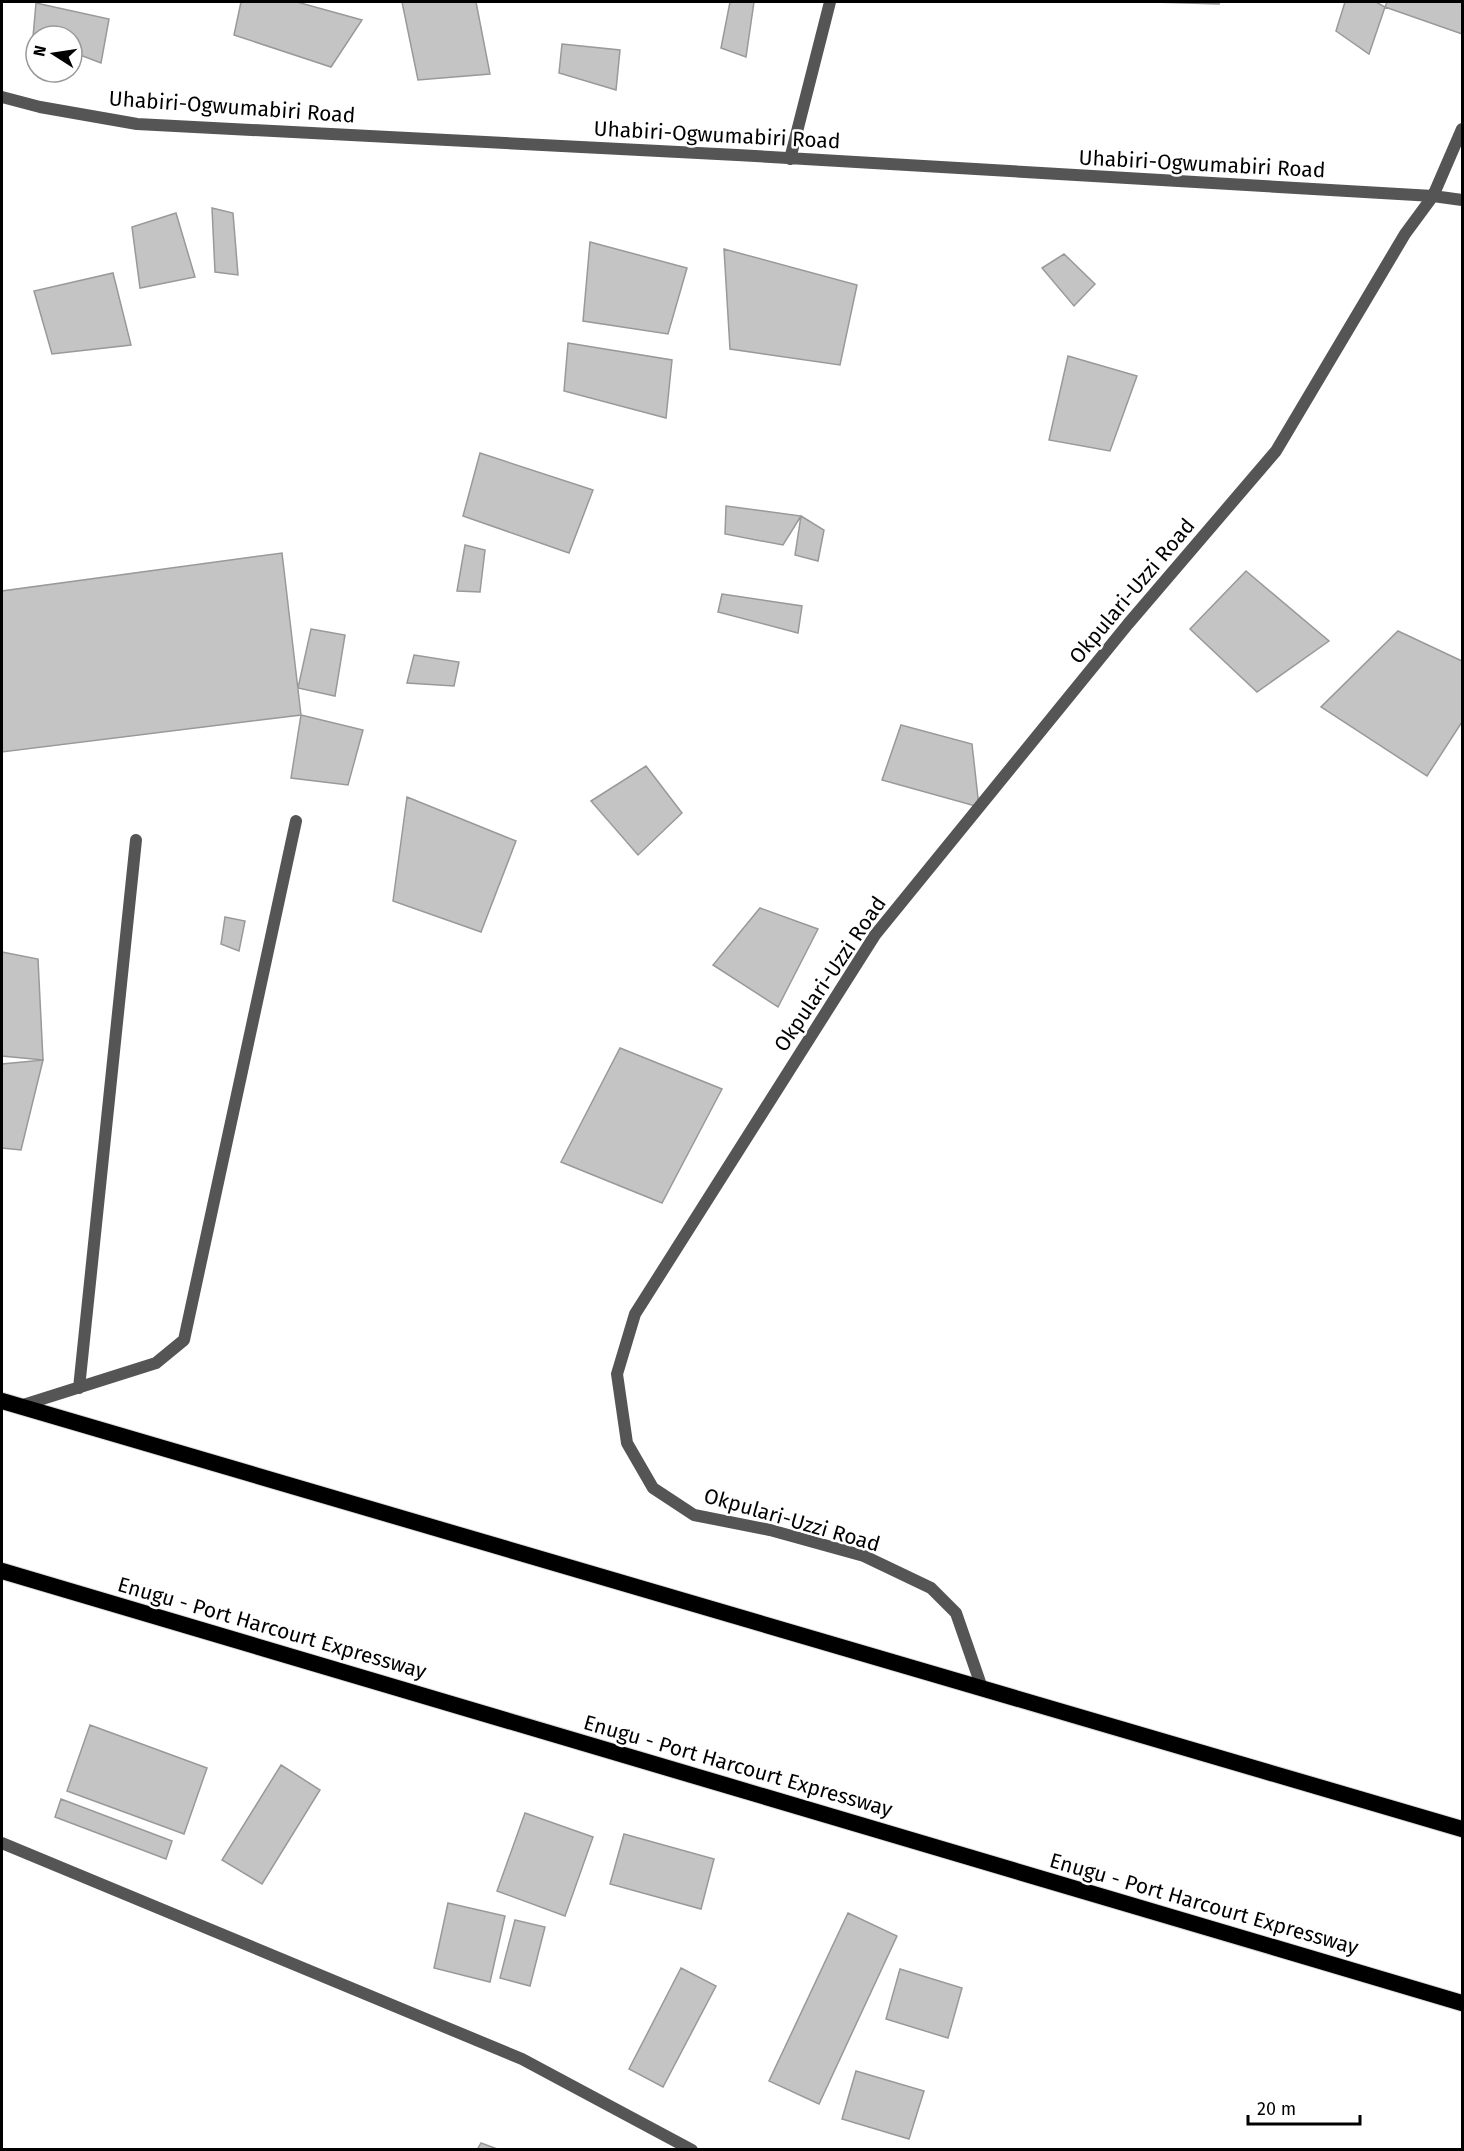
<svg xmlns="http://www.w3.org/2000/svg" width="1464" height="2151" font-family="'Fira Sans',sans-serif">
<style>
.building{fill:#c4c4c4;stroke:#999;stroke-width:1.5}
.lines{fill:none;stroke-linecap:round;stroke-linejoin:round}
.trunk-casing{stroke:#dbdbdb;stroke-width:18}
.minor{stroke:#555;stroke-width:12}
.trunk{stroke:#000;stroke-width:16}
.labels{text-anchor:middle;stroke-width:5;stroke-linejoin:round;paint-order:stroke}
.street-label{font-size:21px;fill:#000;stroke:#fff}
</style>
<rect width="100%" height="100%" fill="#fff"/>
<path class="building" d="M241,2H297L362,20L331,67L234,35Z
M402,2H476L490,74L418,80Z
M730,2H754L746,57L721,48Z
M1153,2H1220L1219,4Z
M1345,2H1376L1385,7L1369,54L1336,31Z
M1387,2H1462V34L1385,7Z
M36,3L109,19L101,63L72,52V36L33,37Z
M562,44L620,50L616,90L559,73Z
M212,208L233,213L238,275L215,272Z
M176,213L195,277L140,288L132,227Z
M590,242L687,268L668,334L583,321Z
M724,249L857,285L840,365L730,349Z
M1064,254L1095,284L1074,306L1042,268Z
M113,273L131,345L52,354L34,291Z
M568,343L672,360L666,418L564,391Z
M1068,356L1137,376L1110,451L1049,440Z
M480,453L593,490L569,553L463,516Z
M726,506L801,516L783,545L725,534Z
M801,516L824,530L818,561L795,555Z
M465,545L485,550L480,592L457,591Z
M282,553L301,715L2,752V591Z
M1246,571L1329,641L1257,692L1190,629Z
M722,594L802,606L798,633L718,612Z
M311,629L345,635L335,696L298,688Z
M1398,631L1462,661V722L1427,776L1321,707Z
M414,655L459,662L454,686L407,683Z
M301,715L363,730L348,785L291,778Z
M901,725L972,744L979,807L882,780Z
M646,766L682,813L638,855L591,801Z
M407,797L516,841L481,932L393,901Z
M760,908L818,929L778,1007L713,965Z
M225,917L245,921L239,951L221,944Z
M2,952L38,959L43,1060L2,1056Z
M620,1048L722,1089L662,1203L561,1162Z
M43,1060L21,1150L2,1148V1064Z
M90,1725L207,1768L184,1834L67,1791Z
M281,1765L320,1790L262,1884L222,1860Z
M61,1799L172,1841L166,1859L55,1817Z
M525,1813L593,1837L565,1916L497,1891Z
M624,1834L714,1859L701,1909L610,1884Z
M448,1903L505,1916L490,1982L434,1968Z
M848,1913L897,1936L819,2104L769,2081Z
M515,1920L545,1927L530,1986L500,1978Z
M681,1968L716,1986L663,2087L629,2069Z
M900,1969L962,1988L948,2038L886,2019Z
M856,2071L924,2091L909,2139L842,2119Z
M481,2143L500,2150H477Z"/>
<g class="lines">
<g class="trunk-casing">
<path id="trunk" d="M2,1401L1462,1829
M2,1571L1462,2003"/>
</g>
<path class="minor" d="M2,97L40,107L137,124L737,155L1433,196L1462,200
M790,159L830,2
M79,1388L136,840
M20,1406L156,1363L184,1340L296,821
M982,1688L956,1613L931,1588L864,1556L770,1530L694,1515L653,1488L627,1443L617,1374L635,1314L875,935L1128,624L1276,451L1405,234L1433,196L1462,129
M2,1843L522,2059L692,2150"/>
<use href="#trunk" class="trunk"/>
</g>
<g class="labels">
<g class="street-label">
<text transform="translate(232 107) rotate(4)" y="7">Uhabiri-Ogwumabiri Road</text>
<text transform="translate(717 135) rotate(3)" y="7">Uhabiri-Ogwumabiri Road</text>
<text transform="translate(1202 164) rotate(3)" y="7">Uhabiri-Ogwumabiri Road</text>
<text transform="translate(1132 591) rotate(-50)" y="7">Okpulari-Uzzi Road</text>
<text transform="translate(830 974) rotate(-56)" y="7">Okpulari-Uzzi Road</text>
<text transform="translate(792 1520) rotate(16)" y="7">Okpulari-Uzzi Road</text>
<text transform="translate(272 1628) rotate(16)" y="7">Enugu - Port Harcourt Expressway</text>
<text transform="translate(738 1766) rotate(16)" y="7">Enugu - Port Harcourt Expressway</text>
<text transform="translate(1204 1904) rotate(16)" y="7">Enugu - Port Harcourt Expressway</text>
</g>
</g>
<rect width="1464" height="2151" fill="none" stroke="#000000" stroke-width="6"/>
<g transform="translate(54 54) rotate(282)"><circle r="28" fill="#ffffff" stroke="#999999" stroke-width="1.5"/>
<path d="M0-4.5L10 22L0 15L-10 22Z" fill="#000000"/>
<text y="-9" font-size="16" font-weight="bold" text-anchor="middle" fill="#000000">N</text>
</g>
<path d="M1248 2115v9h112v-9" fill="none" stroke="#000000" stroke-width="3"/>
<text x="1257" y="2115" font-size="18" fill="#000000" stroke="#ffffff" stroke-width="4.5" paint-order="stroke">20 m</text>
</svg>
